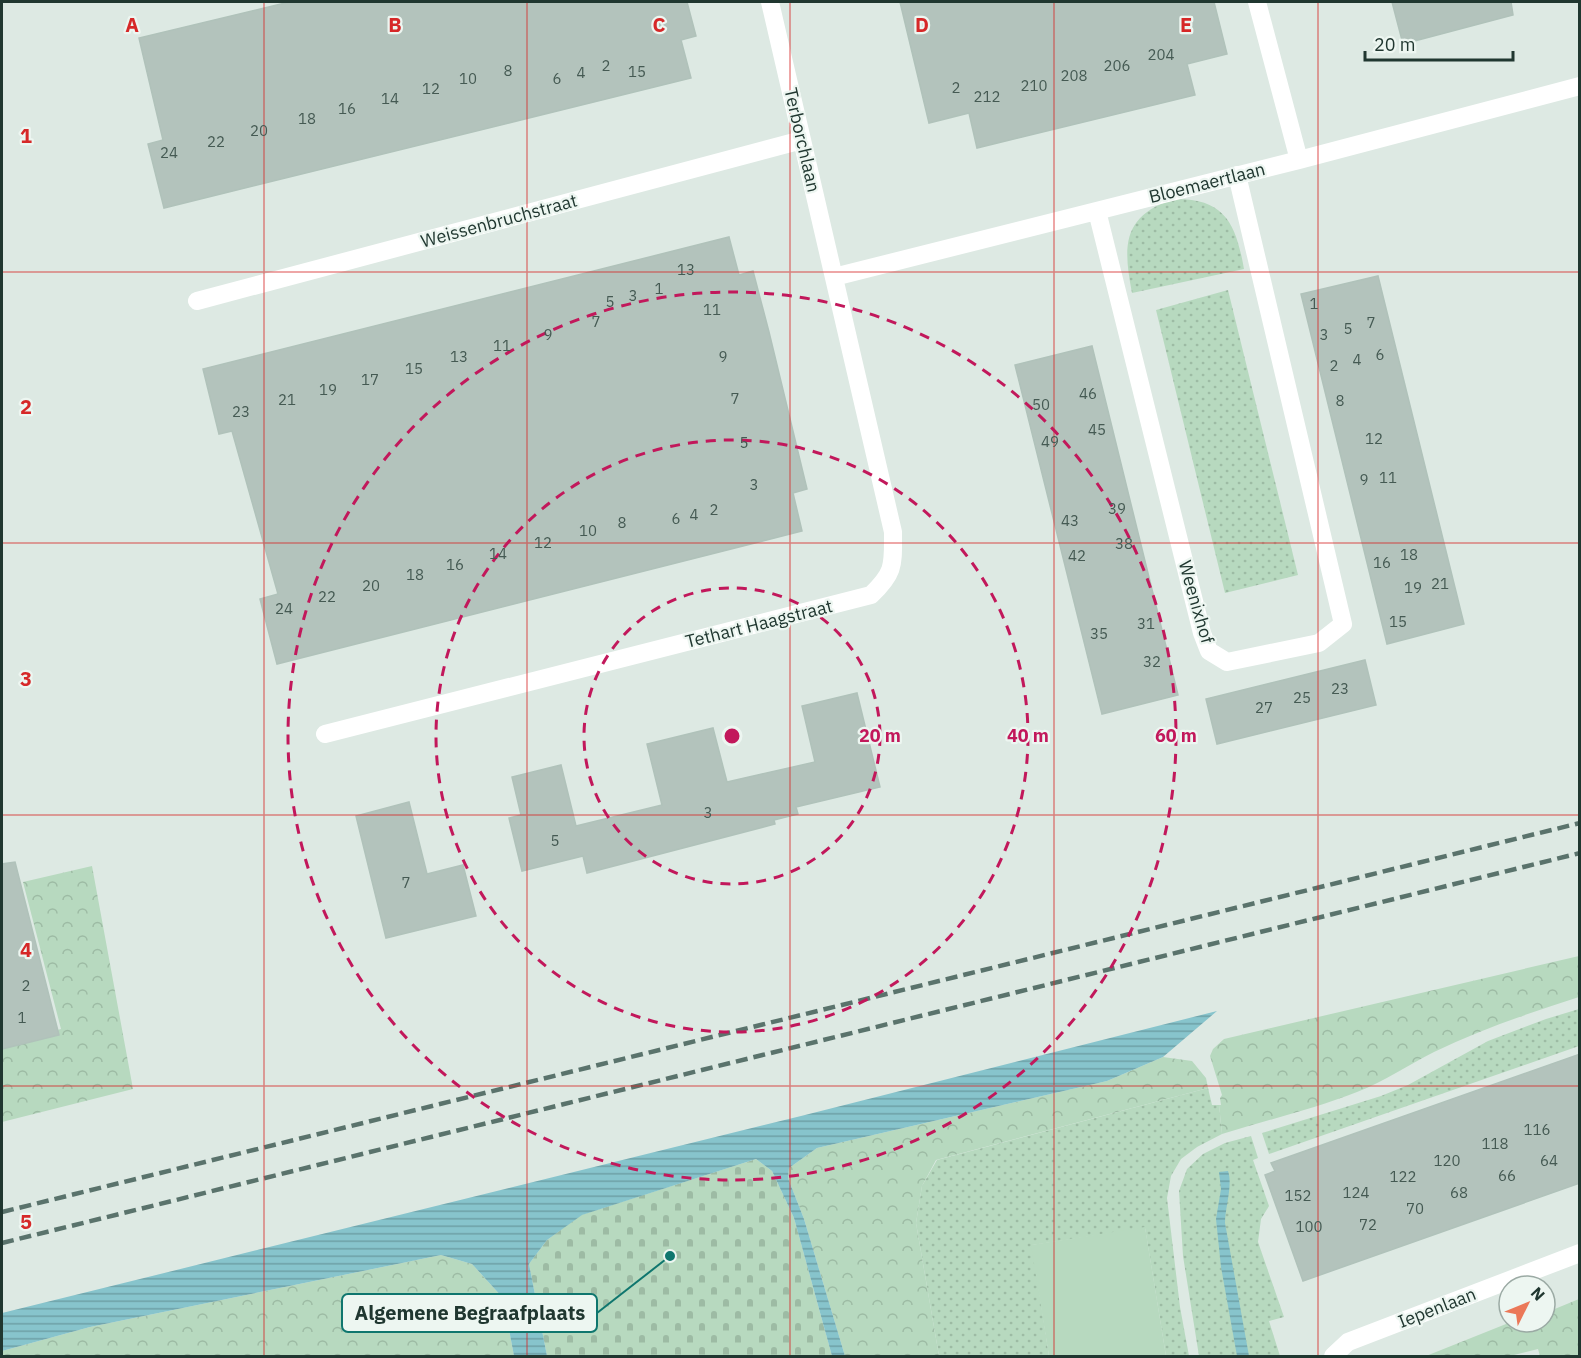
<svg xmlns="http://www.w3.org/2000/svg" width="1581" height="1358" font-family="'IBM Plex Sans',sans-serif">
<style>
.grass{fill:url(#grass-dots)}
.forest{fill:url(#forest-crowns)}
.cemetery{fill:url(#cemetery-stones)}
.park{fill:#b7d9bf}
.water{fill:url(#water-rules)}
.building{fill:#b3c3bc;stroke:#b0c2ba;stroke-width:1.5}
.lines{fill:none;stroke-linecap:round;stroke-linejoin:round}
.minor{stroke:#fff;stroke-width:18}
.rail{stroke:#5a736c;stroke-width:4.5;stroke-dasharray:12 6;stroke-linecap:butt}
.grid{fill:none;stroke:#d62828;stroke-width:1.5;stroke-opacity:0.55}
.ring{fill:none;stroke:#c2185b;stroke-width:3;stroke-dasharray:10 8}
.labels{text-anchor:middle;stroke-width:4.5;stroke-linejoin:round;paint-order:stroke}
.number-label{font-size:15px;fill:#455a53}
.street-label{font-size:18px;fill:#203730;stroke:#edf6f1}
.grid-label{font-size:20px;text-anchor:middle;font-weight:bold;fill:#d62828;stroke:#edf6f1;stroke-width:4.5;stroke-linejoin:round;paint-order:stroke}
.centre{fill:#c2185b;stroke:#edf6f1;stroke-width:3}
.ring-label{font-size:18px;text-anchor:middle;font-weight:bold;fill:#c2185b;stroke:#edf6f1;stroke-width:4.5;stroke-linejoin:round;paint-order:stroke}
.leader{fill:none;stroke:#0f766e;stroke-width:2}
.callout-dot{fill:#0f766e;stroke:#edf6f1;stroke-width:2}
.callout{fill:#edf6f1;stroke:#0f766e;stroke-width:2}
.callout-label{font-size:20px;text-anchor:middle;font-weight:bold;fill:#203730}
</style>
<defs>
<pattern id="grass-dots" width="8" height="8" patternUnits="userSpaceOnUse" patternTransform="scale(1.5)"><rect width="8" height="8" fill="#b7d9bf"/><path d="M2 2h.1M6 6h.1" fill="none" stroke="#9dbba4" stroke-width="1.8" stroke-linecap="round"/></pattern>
<pattern id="forest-crowns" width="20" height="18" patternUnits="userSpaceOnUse" patternTransform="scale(1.5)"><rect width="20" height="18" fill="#b7d9bf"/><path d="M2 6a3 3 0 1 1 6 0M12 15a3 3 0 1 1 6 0" fill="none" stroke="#9dbba4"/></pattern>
<pattern id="cemetery-stones" width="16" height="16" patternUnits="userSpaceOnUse" patternTransform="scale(1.5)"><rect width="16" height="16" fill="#b7d9bf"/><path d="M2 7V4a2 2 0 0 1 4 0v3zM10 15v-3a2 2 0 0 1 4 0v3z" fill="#9dbba4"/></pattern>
<pattern id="water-rules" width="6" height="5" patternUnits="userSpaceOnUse" patternTransform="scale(1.5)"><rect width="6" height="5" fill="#87c4cc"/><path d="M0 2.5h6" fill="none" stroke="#6ea0a6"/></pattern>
</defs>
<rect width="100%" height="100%" fill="#dde9e3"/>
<path class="grass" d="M1174,199C1225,198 1236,224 1244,269L1132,293C1123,246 1122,216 1174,199Z
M1228,290L1298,575L1225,593L1156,310Z
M1579,1009V1046L1269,1154L1262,1133L1381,1096L1408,1085L1488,1041L1546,1019Z
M1208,1088L1212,1105H1219L1222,1134L1197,1147L1181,1159L1171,1176L1167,1198L1180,1307L1189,1356H1166L1145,1228L1032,1245L1049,1356H939L916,1223L922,1186L937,1160Z
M1251,1136L1258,1158L1253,1160L1269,1206L1261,1219L1258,1242L1284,1317L1269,1321L1280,1356H1199L1183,1256L1179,1191L1187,1169L1203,1154L1225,1143Z"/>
<path class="forest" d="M92,866L133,1089L2,1122V1045L61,1029L23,882Z
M1579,956V997C1530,1013 1481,1029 1434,1052C1408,1065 1385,1081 1357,1092C1314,1109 1267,1120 1222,1134L1219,1105H1221L1220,1098L1222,1095L1210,1056L1213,1049L1224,1039Z
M1163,1057L1192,1061L1206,1078L1208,1088L936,1160L922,1186L916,1223L939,1356H845L804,1219L788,1178L789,1168L817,1148L1107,1081Z
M441,1255L472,1264L503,1298L514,1356H2V1351L90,1327Z
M1579,1299V1356H1540L1538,1349L1510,1356H1426L1511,1322H1545V1313Z"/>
<path class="cemetery" d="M756,1159L772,1171L794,1218L832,1356H547L529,1264L547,1240L581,1215Z"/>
<path class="park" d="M1145,1227L1166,1356H1049L1031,1245Z"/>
<path class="water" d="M1217,1011L1163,1057L1107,1081L817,1148L789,1168L788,1178L804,1219L845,1356H832L794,1218L772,1171L756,1159L582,1215L547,1240L529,1264L547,1356H514L503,1298L472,1264L441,1255L90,1327L2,1351V1313L801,1116Z
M1228,1171C1233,1185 1225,1207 1225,1223L1249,1356H1237L1221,1267L1216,1219L1221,1189L1219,1172Z"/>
<path class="building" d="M289,2H687L696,36L681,40L691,78L164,208L148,144L163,140L139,38Z
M900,2H1214L1227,54L1187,64L1195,95L977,148L969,113L929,123Z
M1392,2H1511L1513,15L1403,44Z
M729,237L739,275L753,271L769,332L807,489L793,493L802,531L277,664L260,599L278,594L232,431L219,434L203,369Z
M1378,276L1464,624L1387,644L1301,294Z
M1092,346L1178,695L1102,714L1015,365Z
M1365,660L1376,705L1217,744L1206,699Z
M857,693L880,787L796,807L798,814L774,820L775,824L587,873L583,856L522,871L509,818L521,815L512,777L561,765L576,826L662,805L647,744L713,728L727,782L815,762L802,706Z
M409,802L427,874L463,865L476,916L386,938L356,816Z
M15,862L59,1035L2,1049V864Z
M1580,1054V1183L1303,1281L1265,1175L1275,1171L1271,1163Z"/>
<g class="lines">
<path class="minor" d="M1257,2L1299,160
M1097,211L1202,633L1209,651L1227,662L1319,643L1343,624L1237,175
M834,277L1299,160L1580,86
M197,301L802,140
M325,734L871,595C895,572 893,565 893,532L770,2
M1333,1356L1348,1342L1580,1253"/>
<path class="rail" d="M2,1212L1580,823
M2,1243L1580,853"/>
</g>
<path class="grid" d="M264,2V1356M527,2V1356M790,2V1356M1054,2V1356M1318,2V1356M2,272H1580M2,543H1580M2,815H1580M2,1086H1580"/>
<g class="ring">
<circle cx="732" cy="736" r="148"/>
<circle cx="732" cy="736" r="296"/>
<circle cx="732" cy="736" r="444"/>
</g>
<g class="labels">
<g class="number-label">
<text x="1161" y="60">204</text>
<text x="606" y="71">2</text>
<text x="1117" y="71">206</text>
<text x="508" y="76">8</text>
<text x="637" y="77">15</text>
<text x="581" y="78">4</text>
<text x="1074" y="81">208</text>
<text x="468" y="84">10</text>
<text x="557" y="84">6</text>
<text x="1034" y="91">210</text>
<text x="956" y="93">2</text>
<text x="431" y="94">12</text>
<text x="987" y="102">212</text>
<text x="390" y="104">14</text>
<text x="347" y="114">16</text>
<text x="307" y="124">18</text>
<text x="259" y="136">20</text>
<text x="216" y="147">22</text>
<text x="169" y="158">24</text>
<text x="686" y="275">13</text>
<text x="659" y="294">1</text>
<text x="633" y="301">3</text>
<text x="610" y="307">5</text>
<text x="1314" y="309">1</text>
<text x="712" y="315">11</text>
<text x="596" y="327">7</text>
<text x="1371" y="328">7</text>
<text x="1348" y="334">5</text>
<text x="548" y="340">9</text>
<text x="1324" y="340">3</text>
<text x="502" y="351">11</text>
<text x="1380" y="360">6</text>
<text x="459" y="362">13</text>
<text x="723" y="362">9</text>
<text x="1357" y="365">4</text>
<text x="1334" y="371">2</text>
<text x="414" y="374">15</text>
<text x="370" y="385">17</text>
<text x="328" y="395">19</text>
<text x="1088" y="399">46</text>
<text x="735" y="404">7</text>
<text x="287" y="405">21</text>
<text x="1340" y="406">8</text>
<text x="1041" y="410">50</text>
<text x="241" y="417">23</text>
<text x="1097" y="435">45</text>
<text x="1374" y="444">12</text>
<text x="1050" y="447">49</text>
<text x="744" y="448">5</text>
<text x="1388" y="483">11</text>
<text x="1364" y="485">9</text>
<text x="754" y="490">3</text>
<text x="1117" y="514">39</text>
<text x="714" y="515">2</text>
<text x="694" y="520">4</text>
<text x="676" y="524">6</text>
<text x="1070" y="526">43</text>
<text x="622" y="528">8</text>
<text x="588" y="536">10</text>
<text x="543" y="548">12</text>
<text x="1124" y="549">38</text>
<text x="498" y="559">14</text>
<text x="1409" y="560">18</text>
<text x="1077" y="561">42</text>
<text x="1382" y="568">16</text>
<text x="455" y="570">16</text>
<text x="415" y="580">18</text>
<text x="1440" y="589">21</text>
<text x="371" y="591">20</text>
<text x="1413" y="593">19</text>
<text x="327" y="602">22</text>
<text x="284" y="614">24</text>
<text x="1398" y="627">15</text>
<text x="1146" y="629">31</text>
<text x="1099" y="639">35</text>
<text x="1152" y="667">32</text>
<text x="1340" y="694">23</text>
<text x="1302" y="703">25</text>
<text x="1264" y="713">27</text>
<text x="708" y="818">3</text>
<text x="555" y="846">5</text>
<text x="406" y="888">7</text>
<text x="26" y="991">2</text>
<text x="22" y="1023">1</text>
<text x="1537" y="1135">116</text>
<text x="1495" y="1149">118</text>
<text x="1447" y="1166">120</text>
<text x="1549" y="1166">64</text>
<text x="1507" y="1181">66</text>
<text x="1403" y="1182">122</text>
<text x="1356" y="1198">124</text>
<text x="1459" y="1198">68</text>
<text x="1298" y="1201">152</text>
<text x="1415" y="1214">70</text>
<text x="1368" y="1230">72</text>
<text x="1309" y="1232">100</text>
</g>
<g class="street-label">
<text transform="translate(802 140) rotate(77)" y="6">Terborchlaan</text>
<text transform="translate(1207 183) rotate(-14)" y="6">Bloemaertlaan</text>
<text transform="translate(499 221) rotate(-15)" y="6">Weissenbruchstraat</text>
<text transform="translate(1196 602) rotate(74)" y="6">Weenixhof</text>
<text transform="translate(759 624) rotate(-14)" y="6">Tethart Haagstraat</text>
<text transform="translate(1437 1308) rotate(-21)" y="6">Iepenlaan</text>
</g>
</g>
<g class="grid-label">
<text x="132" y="32">A</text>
<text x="395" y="32">B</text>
<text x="659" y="32">C</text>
<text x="922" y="32">D</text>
<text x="1186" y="32">E</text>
<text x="26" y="143">1</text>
<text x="26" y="414">2</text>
<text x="26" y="686">3</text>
<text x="26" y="957">4</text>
<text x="26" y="1229">5</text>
</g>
<circle cx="732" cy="736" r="9" class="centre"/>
<g class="ring-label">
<text x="880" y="742">20 m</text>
<text x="1028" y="742">40 m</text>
<text x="1176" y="742">60 m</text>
</g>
<path class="leader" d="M670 1256L597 1313"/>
<circle class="callout-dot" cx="670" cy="1256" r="6"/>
<rect class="callout" x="342" y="1294" width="255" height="38" rx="6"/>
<g class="callout-label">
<text x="470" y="1320">Algemene Begraafplaats</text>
</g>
<rect width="1581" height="1358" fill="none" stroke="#203730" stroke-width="6"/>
<g transform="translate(1527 1304) rotate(47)"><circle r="28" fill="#edf6f1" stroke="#9baaa4" stroke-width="1.5"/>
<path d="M0-4.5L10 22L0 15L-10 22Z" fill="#eb7858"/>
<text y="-9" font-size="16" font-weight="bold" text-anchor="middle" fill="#203730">N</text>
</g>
<path d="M1365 51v9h148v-9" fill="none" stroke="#203730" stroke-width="3"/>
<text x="1374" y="51" font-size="18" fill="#203730" stroke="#edf6f1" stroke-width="4.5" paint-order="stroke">20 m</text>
</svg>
